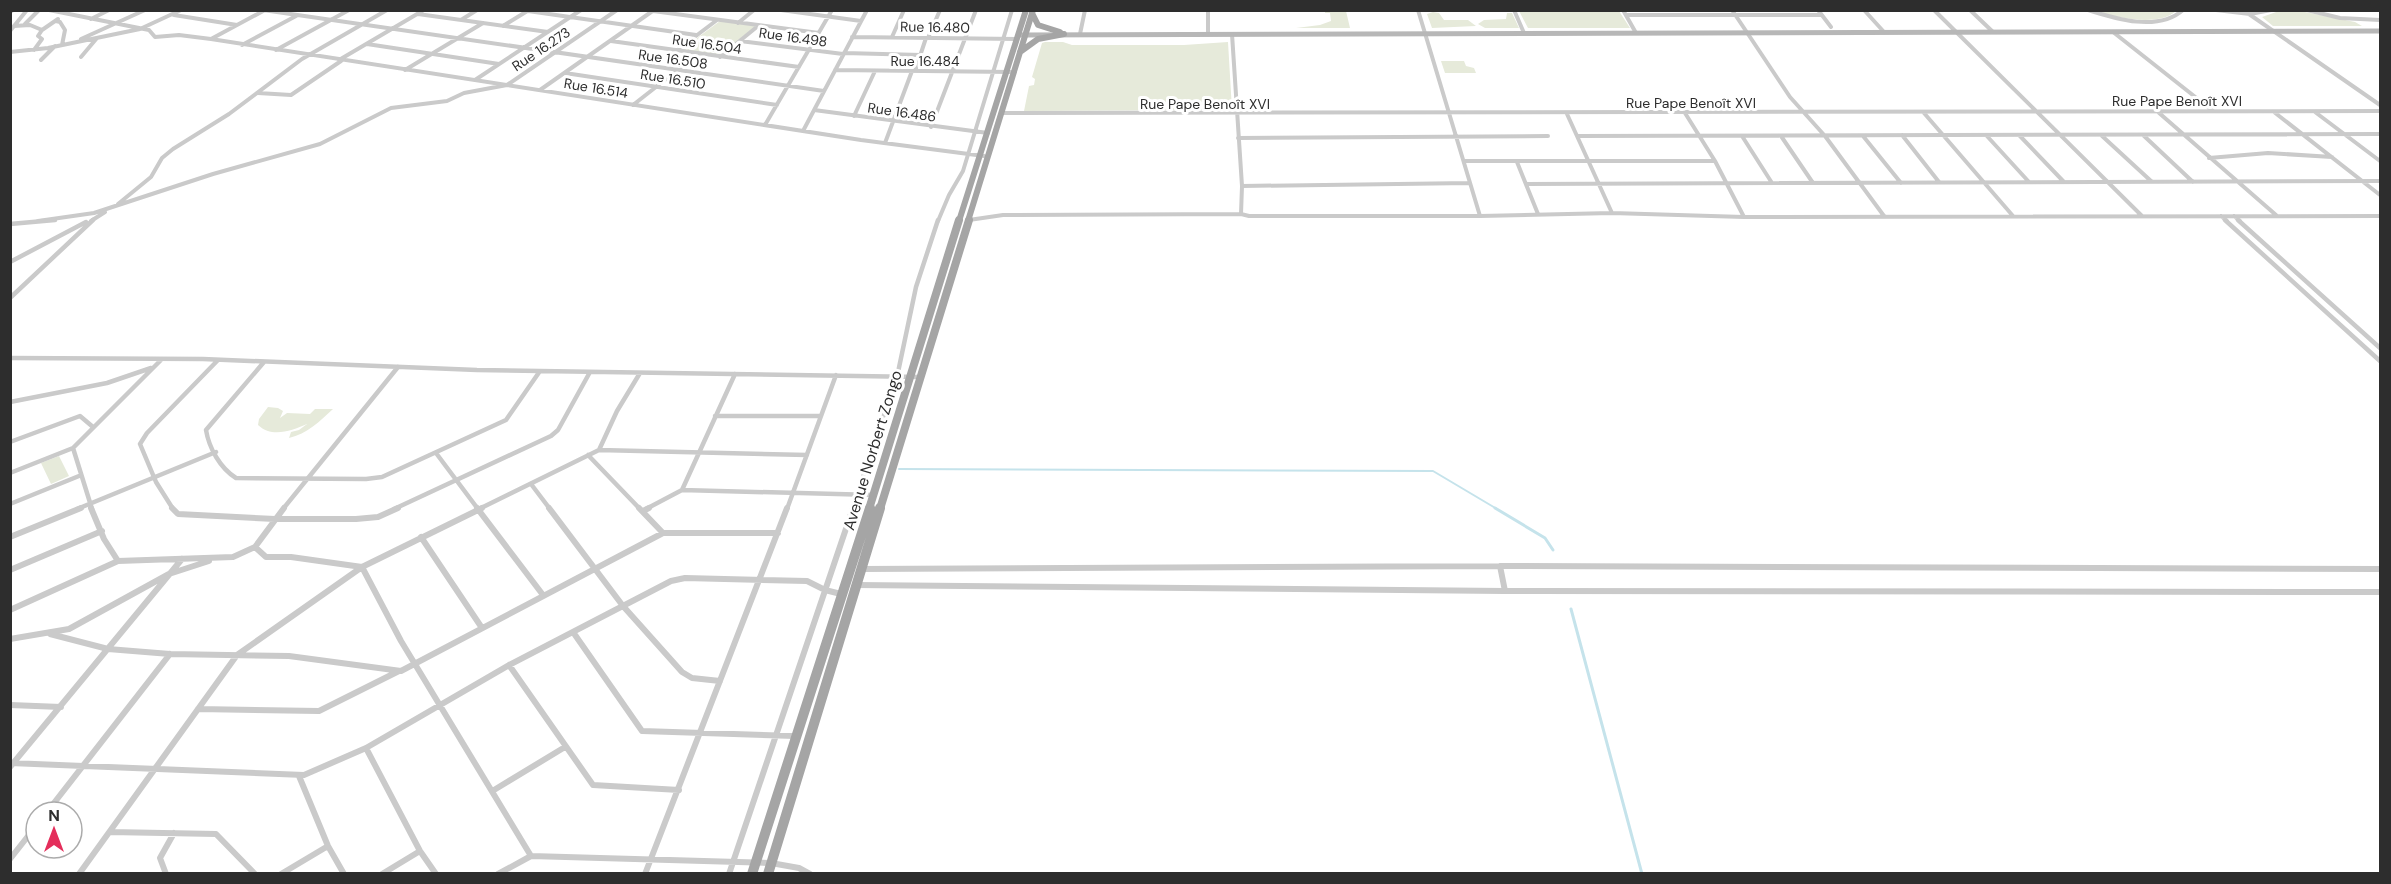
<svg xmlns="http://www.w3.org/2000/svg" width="2391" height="884" font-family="'DM Sans',sans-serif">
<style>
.green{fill:#e6eada}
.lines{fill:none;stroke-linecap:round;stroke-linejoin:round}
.stream-far1{stroke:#c5e3eb;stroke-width:2}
.stream{stroke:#c5e3eb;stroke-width:3}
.minor-far2{stroke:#cacaca;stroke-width:4}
.minor-far1{stroke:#cacaca;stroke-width:4.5}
.minor{stroke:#cacaca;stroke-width:6}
.secondary{stroke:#b7b7b7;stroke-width:5}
.primary-far2{stroke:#a5a5a5;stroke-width:6}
.primary-far1{stroke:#a5a5a5;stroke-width:8}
.primary{stroke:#a5a5a5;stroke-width:10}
.labels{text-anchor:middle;stroke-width:6;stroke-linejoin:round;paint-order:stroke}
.far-street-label{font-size:14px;fill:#2d2d2d;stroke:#fff}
.street-label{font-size:16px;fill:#2d2d2d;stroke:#fff}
</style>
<rect width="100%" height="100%" fill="#fff"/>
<path class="green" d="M1325,11H1346L1350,28H1296L1320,25L1331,21L1330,13H1325Z
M1519,11H1619L1630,28H1528Z
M2097,11H2176C2158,27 2118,18 2097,11Z
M2279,11H2300L2355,22L2362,26H2273L2262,17Z
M1433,12L1439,13L1444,20H1468L1476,26L1432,28L1427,14Z
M1507,13H1512L1519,28H1485L1478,24L1484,20L1506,19Z
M720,21L756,26L718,56L681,50Z
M1045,42H1063L1072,45H1184L1228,42L1232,110L1024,111L1029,86L1034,85L1035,79L1032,77L1042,43Z
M1441,61H1464L1466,66L1474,68L1476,73H1445Z
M268,407L278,408L283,411L280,418L287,413L310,414L315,409H333C320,421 307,434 289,438L291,432L299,430L307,424C291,431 272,438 258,425L259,419Z
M59,456L69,476L51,484L41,463Z"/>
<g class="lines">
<path class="stream-far1" d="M899,469L1433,471L1497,509"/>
<path class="stream" d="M1495,508L1545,538L1553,550
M1571,609L1642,874"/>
<path class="minor-far2" d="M49,10L149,30L155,37L179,35L211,39L861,140L984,156
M263,10L824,91
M781,10L861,21
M1208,10V34
M1418,10L1480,216
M1514,10L1524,33
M1623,10L1636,33
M1732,10L1790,97L1825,136L1884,216
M1818,10L1831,27
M1864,10L1884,32
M1934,10L2142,216
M1970,10L1993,32
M2088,10C2116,19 2158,32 2183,10
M2216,10L2250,14L2271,10
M2307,10L2340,18L2380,20
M528,11L696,35
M653,11L819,33
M10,12L13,10
M2246,12L2380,105
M418,14L548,32
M174,15L237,25
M1626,15H1821
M91,19L109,10
M461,20L477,10
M56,21L60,22L65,30L62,45
M738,23L754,10
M25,24L39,10
M14,26L30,25L42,30L38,36L42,39L34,50
M503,26L529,10
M42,30L58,19
M10,31L27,10
M2113,32L2213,111
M1080,34L1085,10
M1232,34L1242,186L1241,214
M852,37L1017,39
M892,37L904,10
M928,38L940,10
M81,39L145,10
M211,39L265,10
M611,41L799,67
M740,41L843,54
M367,44L499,64
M242,45L296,16
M276,50L349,10
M676,51L717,20
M10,52L48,48L140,29L181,10
M844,53L921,55
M81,57L97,38
M720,57L758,26
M41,60L55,46
M339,60L424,10
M405,70L483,23
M835,70L1011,72
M915,71L926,38
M565,73L777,105
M475,80L581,10
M540,90L654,10
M258,93L291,95L341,61
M633,105L698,54
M814,110L988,133
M2158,112L2276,215
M2274,112L2380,195
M2315,112L2380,161
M1001,113L2380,111
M1685,113L1715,161L1744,217
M1924,113L2013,216
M1567,114L1612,213
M854,116L875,71
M765,125L832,10
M931,127L976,10
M803,131L867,10
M1902,135L1939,182
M1986,135L2029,182
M2019,135L2064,182
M2101,135L2151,181
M2143,135L2193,182
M1578,136L2380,134
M1742,136L1772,183
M1781,136L1813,183
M1863,136L1901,183
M1238,138L1548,136
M885,143L912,71
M2209,158L2268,153L2332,157
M1464,161H1715
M1517,162L1538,214
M1526,184L2380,181
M1242,186L1470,183
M118,204L151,177L162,158L173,149L229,114L302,59L387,10
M2221,216L2227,221
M2234,216L2240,221
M969,220L1003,215L1241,214L1249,216H1480L1612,213L1744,217L2380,216
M38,221L94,213L213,174L320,144L391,108L447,101L464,93L507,85L617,10
M91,221L105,212
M938,221L949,195L963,171L1012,10"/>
<path class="minor-far1" d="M2225,220L2380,361
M2238,220L2380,348
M10,224L55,220
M10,262L86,222
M10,298L93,220
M10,358L203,359L477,370L920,377
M264,362L206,430C209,448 220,468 236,478L366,479L382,477L506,420L540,371
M10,402L107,383L151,368
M715,416H820
M10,442L80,416L93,427
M73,448L92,509
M599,450L617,411L640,373
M436,453L478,509
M588,455L640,509
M10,473L73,448L161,360
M531,484L550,509
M682,490L874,495
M10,504L79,476
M77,509L216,452
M173,509L156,482L140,444L147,433L218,360
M283,509L398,367
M394,509L551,436L558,430L590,372
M479,509L599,450L807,455
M646,509L682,490L735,374
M787,509L836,375
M852,509L897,377L916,287L938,220"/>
<path class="minor" d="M91,508L104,539L118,561
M172,508L178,514L275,519H356L378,517L398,508
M284,508L255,547L266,557H291L362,567
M477,508L543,595
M549,508L623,606L682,672L692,678L720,681
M639,508L663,533
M643,511L649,508
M10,537L81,508
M421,537L482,628
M1500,566L1505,591
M362,567L401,641L531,856
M861,569L1500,566L2380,569
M10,570L102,531
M855,585L1505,591L2380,592
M10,610L118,561L233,557L255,547
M573,632L642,731L795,736
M50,634L108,649L170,654L289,656L401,671L663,533H778
M10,639L69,629L169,574L209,561
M509,665L593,785L679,790
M10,705L61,707
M198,709L319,711L399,671
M366,748L420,851L436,874
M10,763L304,775L366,748L509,665L671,581L685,578L807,581L825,590L841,594
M10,767L182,559
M299,776L328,846L344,874
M494,790L565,747
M47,812L170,654
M110,832L216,834L255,874
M10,859L36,826
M79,874L237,655L362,567L482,508
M166,874L160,858L174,833
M281,874L328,846
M382,874L420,851
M498,874L531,856L771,863L799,868L810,874
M645,874L787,508
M729,874L853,508"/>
<path class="secondary" d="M1020,35L2380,31"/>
<path class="primary-far2" d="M1032,13L1038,25L1060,32
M1020,52L1038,39L1064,34
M959,221L1026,10
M968,221L1033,10"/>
<path class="primary-far1" d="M869,509L959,220
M880,509L969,220"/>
<path class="primary" d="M752,874L870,508
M768,874L880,508"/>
</g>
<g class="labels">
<g class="far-street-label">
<text transform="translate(935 27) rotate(1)" y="5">Rue 16.480</text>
<text transform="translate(793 37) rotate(8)" y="5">Rue 16.498</text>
<text transform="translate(707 44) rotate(8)" y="5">Rue 16.504</text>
<text transform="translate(541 49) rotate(-34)" y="5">Rue 16.273</text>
<text transform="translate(673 59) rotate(8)" y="5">Rue 16.508</text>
<text x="925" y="66">Rue 16.484</text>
<text transform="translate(673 79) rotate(9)" y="5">Rue 16.510</text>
<text transform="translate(596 88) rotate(9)" y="5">Rue 16.514</text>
<text x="2177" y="106">Rue Pape Benoît XVI</text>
<text x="1691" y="108">Rue Pape Benoît XVI</text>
<text x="1205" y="109">Rue Pape Benoît XVI</text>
<text transform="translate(902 112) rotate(8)" y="5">Rue 16.486</text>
</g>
<g class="street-label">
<text transform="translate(872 450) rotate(-73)" y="6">Avenue Norbert Zongo</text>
</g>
</g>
<rect width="2391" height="884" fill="none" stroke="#2d2d2d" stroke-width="24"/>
<g transform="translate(54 830)"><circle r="28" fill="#ffffff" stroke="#ababab" stroke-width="1.5"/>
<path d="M0-4.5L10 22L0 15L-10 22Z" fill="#e42e5b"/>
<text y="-9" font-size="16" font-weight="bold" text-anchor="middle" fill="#2d2d2d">N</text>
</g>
</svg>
